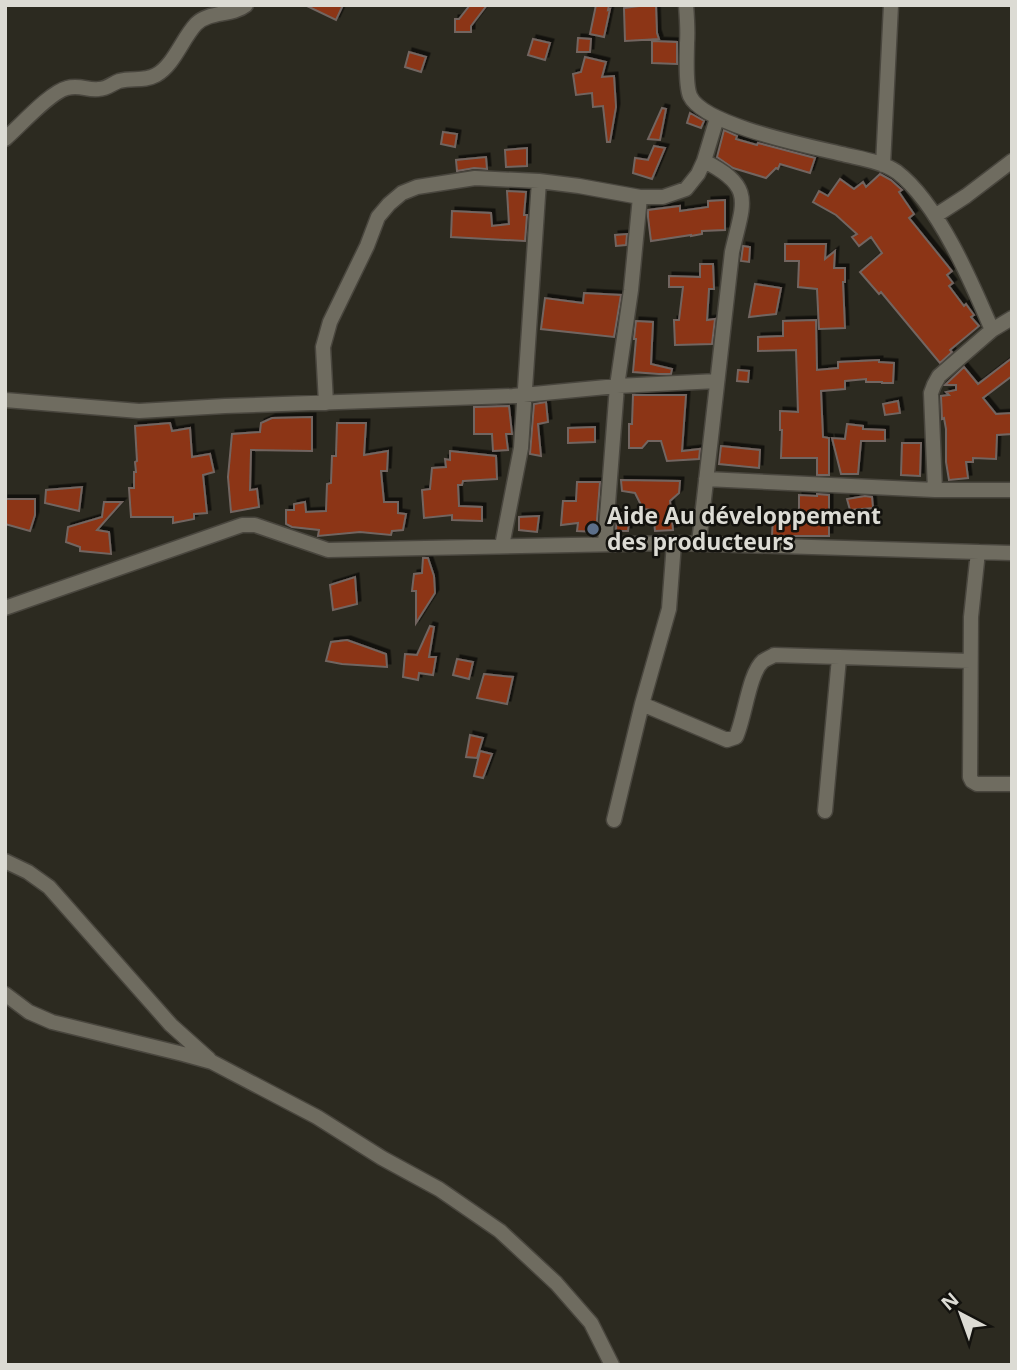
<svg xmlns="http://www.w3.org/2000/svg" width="1017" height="1370" font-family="'Open Sans',sans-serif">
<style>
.building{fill:#8c3413;stroke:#726561;stroke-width:2;filter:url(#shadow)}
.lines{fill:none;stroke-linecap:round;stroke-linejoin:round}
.street-casing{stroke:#49463e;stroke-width:17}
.street{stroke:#6f6c60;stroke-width:14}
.service-dot{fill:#5c6f8a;stroke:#13120e;stroke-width:2.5}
.labels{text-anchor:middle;stroke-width:5;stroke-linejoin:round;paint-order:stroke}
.poi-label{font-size:23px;font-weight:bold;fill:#dcdbd4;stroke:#13120e;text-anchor:start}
</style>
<defs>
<filter id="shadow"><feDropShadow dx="3.5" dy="-3.5" stdDeviation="0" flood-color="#0009"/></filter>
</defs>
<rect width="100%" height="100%" fill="#2c2a20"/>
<path class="building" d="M305,5H343L336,20Z
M470,5H487L471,26V32H455V19H459Z
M596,5H609L608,10L610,9L604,37L590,34Z
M647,5H656L657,33L659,39L625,41L624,8Z
M578,38L591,39L590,52H577Z
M533,39L550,43L545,60L528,55Z
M652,41L677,42V64L652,63Z
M409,52L426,57L421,72L405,67Z
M585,57L606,62L602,77L614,76L616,107L610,142H607L603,106L593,107L592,93L576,95L573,74L581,72Z
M662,108L666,109L660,140L648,139Z
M690,113L704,121L701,128L687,123Z
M724,130L737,136L736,139L757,145L758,143L815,158L810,173L780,164L778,169L776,168L766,178L733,168L717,157Z
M443,132L457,134L455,147L441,144Z
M654,146L665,148L652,179L633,173L635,158L648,160Z
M527,148V166L506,167L505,150Z
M486,157L487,169L474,168L457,171L456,160Z
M880,174L891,180L902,190L899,192L914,214L909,218L952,271L947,275L953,283L949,286L964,306L966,304L974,315L971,317L979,326L950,350L952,352L940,363L881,292L879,294L860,272L882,253L871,237L859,246L852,237L857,234L836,215L813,202L819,191L828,196L840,179L854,189L863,182L866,187Z
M507,191L526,192L524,215H527L525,241L451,237L452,211L491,213L492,226L509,224Z
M725,200V230L702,231V234L691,236V235L651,241L648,217V210L680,206V211L708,207V201Z
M627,234L626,245L616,246L615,235Z
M785,244H826L825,259L835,251L834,268H845V282H843L845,328L819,329L817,289L798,287L799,261H785Z
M743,246L750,247L749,262L741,261Z
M700,264H713L714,289H709L707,320L715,319L712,344L675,345L674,320H679L683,287H669V276L700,277Z
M755,284L781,288L776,314L749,317Z
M584,293L621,295L614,337L541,329L545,298L583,303Z
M816,320L817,370L838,368V362L879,360V362L894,363L893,383H882V382H866V379L845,381V389L821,391L823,437L829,438V475H817V458H781L782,430H780V411L798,412L796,350L758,351V337L783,336V321Z
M636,321L653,322L651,364L672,369L671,374H659L633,372L636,339H634Z
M1012,358V376L983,398L996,414L1012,413V434L997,435L996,459L973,458V462H966L968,478L949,480L946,462V429L944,418L942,419L941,396L949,395L946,392L956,390V385H945L964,367L978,384Z
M738,370L749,371L748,382L737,381Z
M633,395H686L682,451L700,449L699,459L667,461L661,441H648L642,448H629V424H632Z
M898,401L900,413L885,415L883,404Z
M546,402L548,422L538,424L541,456L530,454L534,404Z
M509,406L512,434H506L508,450L493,451L492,434H474V407Z
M312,417V451L251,450L250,490L257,489L259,507L231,512L228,477L232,434L260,432L261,423L272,418Z
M170,423L172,431L190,428L192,457L210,454L214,472L203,475L207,513L194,514V519L173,523V517H131L129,488H134V472H136L135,462L137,461L135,426Z
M337,423H366L364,455L388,451L387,471H381L384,502H398V513L406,514L403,530L392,531L391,535L360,532L318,536L319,530L292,527L286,524V510H294V504L305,502L306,512L326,511L327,484L331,483L332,456H336Z
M847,424L863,426V429L885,430V441H861L858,474H841L832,438L845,439Z
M595,427V442L568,443V428Z
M902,443H921L920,476L901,475Z
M721,446L760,450L759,468L719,464Z
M450,451L496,456L497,479L463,481L462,485H458L459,506L482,507V521L452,520V515L424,518L422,490L430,489L432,468L446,467L445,459L450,460Z
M621,480L680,481L679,493L670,501L673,530L655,531L653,510L643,509L635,493L622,491Z
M577,482H600L596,532L577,531L578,523L561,525L563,501H576Z
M82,487L79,511L45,503L46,490Z
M817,494L829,495V536H772L773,517L799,519V495L817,496Z
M865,496L872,497L873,508L850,510L847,499Z
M5,499H35V515L30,531L5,524Z
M104,502H122L97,530L109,532L111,554L80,551V547L66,542L68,527L102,517Z
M617,513L630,514L628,531H616Z
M539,516L537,532L519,530V517Z
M423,558H428L434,576L435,593L416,623V591H412L414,574L422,573Z
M355,577L357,604L333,610L330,585Z
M430,626L434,627L429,657H436L433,675L419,673L418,680L403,677L405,654L417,655Z
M347,640L386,654L387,667L342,664L326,661L331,642Z
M457,659L473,662L469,679L453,675Z
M484,674L513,677L507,704L477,698Z
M470,735L483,738L477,758L466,757Z
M480,751L492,754L483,778L474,776Z"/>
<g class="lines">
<g class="street-casing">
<path id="street" d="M686,5C687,18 688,30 687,43C687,55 685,84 690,96C704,126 814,147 846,155C863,159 883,162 897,172C938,203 972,283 992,330
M5,139C20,126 50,92 67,88C80,84 88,91 99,89C107,89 113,83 119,81C133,77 143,82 156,75C174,65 182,39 196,24C209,11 232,16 246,5
M883,165L891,5
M935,216L966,196L1012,161
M5,400L139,411L225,406L513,396L617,386L717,381
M326,403L323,347L330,322L367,246L378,217L389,204L402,193L417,187L475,178L539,181L579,186L640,197H663L686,189L698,174L704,161L717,118
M706,479L935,490H1012
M935,490L931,393L934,385L939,376L992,330L1012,318
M605,543L617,386L631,290L640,197
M699,543L732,252C743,203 756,187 704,161
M502,546L521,448L539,181
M978,552L971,617L970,777L972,781L977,784H1012
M5,608L242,525H255L328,550L674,543L1012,553
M642,704L727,740L736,737C745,717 749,673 763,661C764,660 773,656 774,655L970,661
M825,811L839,658
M614,820L642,704L669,609L674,543
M5,861L28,872L49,887L171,1025L209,1059
M5,994L29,1012L52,1022L183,1054L212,1062L317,1117L382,1158L439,1189L500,1231L556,1283L591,1323L612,1365"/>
</g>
<use href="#street" class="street"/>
</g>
<circle class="service-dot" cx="593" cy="529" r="7"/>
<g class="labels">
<g class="poi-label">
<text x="607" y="524">Aide Au développement<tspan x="607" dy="26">des producteurs</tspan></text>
</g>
</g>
<rect width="1017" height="1370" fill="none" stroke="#dcdbd4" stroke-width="14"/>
<g transform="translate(961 1314) rotate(319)" stroke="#13120e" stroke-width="5" paint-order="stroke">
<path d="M0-5L12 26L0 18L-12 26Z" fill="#dcdbd4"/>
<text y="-10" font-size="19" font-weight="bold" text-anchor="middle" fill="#dcdbd4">N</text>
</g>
</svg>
